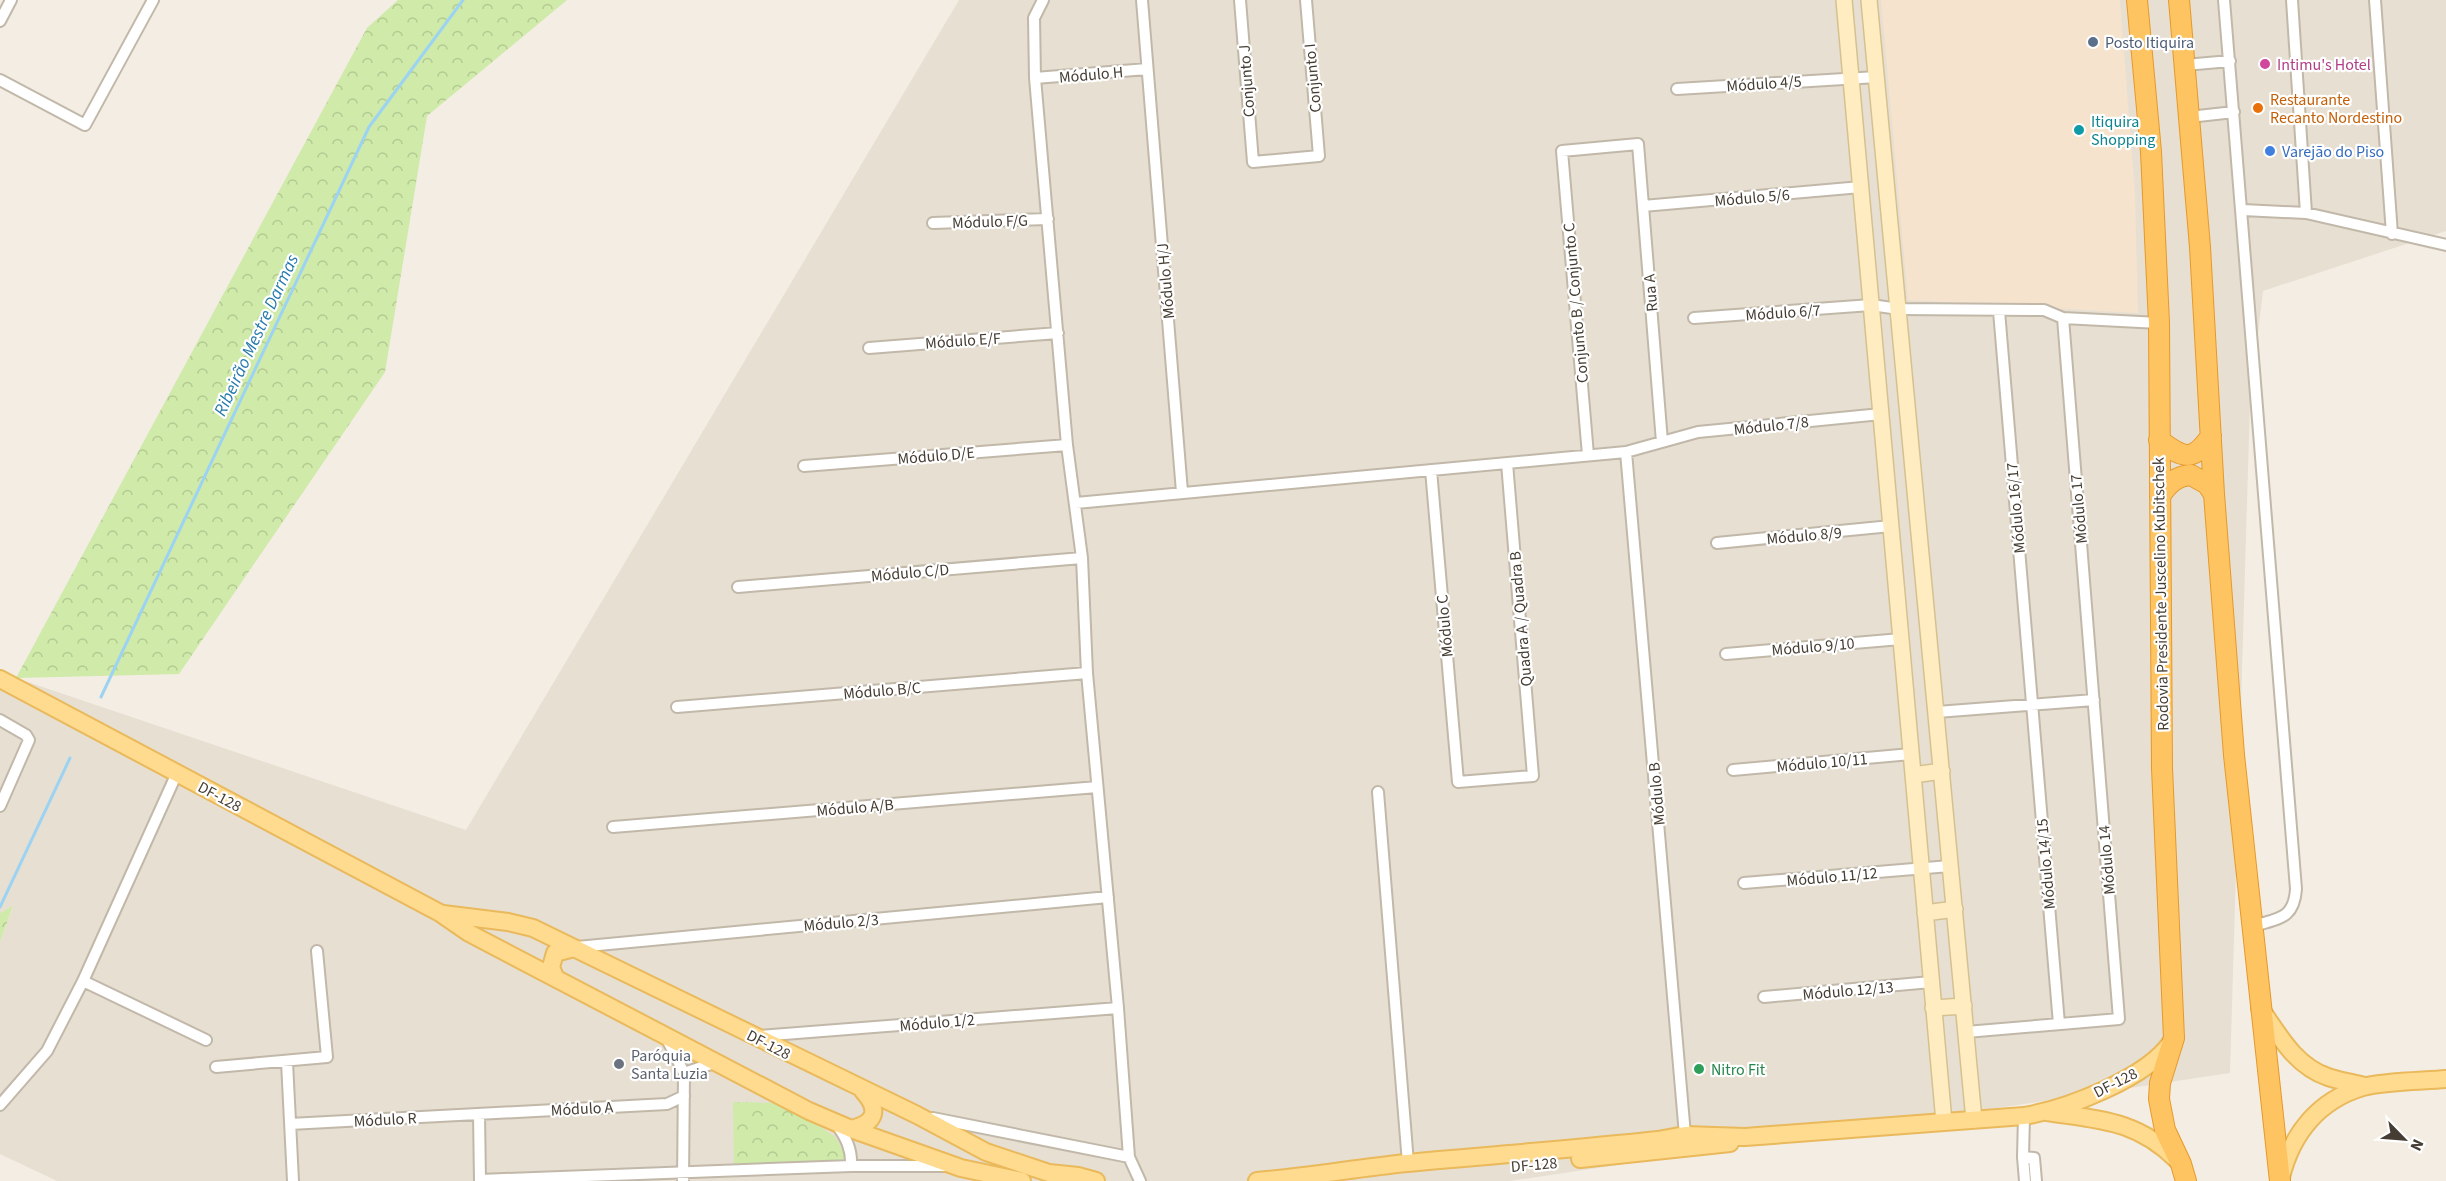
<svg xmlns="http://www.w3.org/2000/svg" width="2446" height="1181" font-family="'Source Sans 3',sans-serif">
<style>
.residential{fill:#e7dfd1}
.commercial{fill:#f6e3cd}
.forest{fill:url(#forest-crowns)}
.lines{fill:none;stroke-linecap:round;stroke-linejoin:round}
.stream{stroke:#9cd3f3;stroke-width:3}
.street-casing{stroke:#c1b8a9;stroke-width:14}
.secondary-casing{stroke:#d5c190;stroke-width:18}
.primary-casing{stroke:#e9b95b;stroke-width:20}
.highway-casing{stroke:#e5992b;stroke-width:22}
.street{stroke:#fff;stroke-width:10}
.secondary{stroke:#ffedc1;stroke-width:15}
.primary{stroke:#ffdb90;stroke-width:16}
.highway{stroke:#ffc462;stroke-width:20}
.service-dot{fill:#5c6f8a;stroke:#fff;stroke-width:2}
.hotel-dot{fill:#d1479c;stroke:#fff;stroke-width:2}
.food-dot{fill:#e8710a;stroke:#fff;stroke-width:2}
.culture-dot{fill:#0f9aa8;stroke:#fff;stroke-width:2}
.shop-dot{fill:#3f7fe0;stroke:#fff;stroke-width:2}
.worship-dot{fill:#6b7280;stroke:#fff;stroke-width:2}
.leisure-dot{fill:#2e9e5b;stroke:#fff;stroke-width:2}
.labels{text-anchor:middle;stroke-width:4.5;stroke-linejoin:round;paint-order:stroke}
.service-label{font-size:16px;fill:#4e5e75;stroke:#fff;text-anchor:start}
.hotel-label{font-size:16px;fill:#b23c85;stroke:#fff;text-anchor:start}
.street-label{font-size:16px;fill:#453d33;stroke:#fff}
.food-label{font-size:16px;fill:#c56008;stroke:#fff;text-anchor:start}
.culture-label{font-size:16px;fill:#0d838f;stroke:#fff;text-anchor:start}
.shop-label{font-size:16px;fill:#366cbe;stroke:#fff;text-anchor:start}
.worship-label{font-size:16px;fill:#5b616d;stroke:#fff;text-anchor:start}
.leisure-label{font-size:16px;fill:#27864d;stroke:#fff;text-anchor:start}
.water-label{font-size:18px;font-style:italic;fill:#277aad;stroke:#fff}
</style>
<defs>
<pattern id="forest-crowns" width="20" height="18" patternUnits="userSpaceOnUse" patternTransform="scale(1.5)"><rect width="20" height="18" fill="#cfeaa9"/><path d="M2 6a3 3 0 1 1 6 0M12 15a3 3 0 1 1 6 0" fill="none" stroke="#b3ca92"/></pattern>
</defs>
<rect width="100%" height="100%" fill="#f3ede3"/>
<path class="residential" d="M959,0H2446V231L2263,291L2250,402L2230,1073L1510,1181H57L0,1154V942L13,907L0,913V669L16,678L466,830Z"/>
<path class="commercial" d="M1881,0H2120L2135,195L2138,313L1908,300Z"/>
<path class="forest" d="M398,0H567L427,116L385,372L179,674L16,678L367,28Z
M13,906L0,942V913Z
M733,1102L773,1103L810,1120L835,1137L845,1153L843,1161L734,1165Z"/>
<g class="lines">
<path class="stream" d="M101,697L369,127L463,0
M0,907L70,758"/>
<g class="street-casing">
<path id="street" d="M1043,0L1034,18L1035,78L1067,445L1082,558L1087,673L1118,1008L1129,1157L1140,1181
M1142,0L1182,492
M1240,0L1253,162L1319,156L1306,0
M2224,0L2296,889C2294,919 2279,918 2254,926
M2292,0L2306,213
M2375,0L2392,234
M0,21L11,0
M2185,65L2230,61
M1035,78L1147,69
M0,80L85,125L153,0
M1677,89L1877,77
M2189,117L2234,112
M1643,206L1861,187
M2243,210L2306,213L2446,245
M933,223L1048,219
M1999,311L2059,1024
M1694,318L1871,305L1899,309L2044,310L2063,318L2159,323
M869,348L1058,333
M1626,452L1685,1135
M1588,455L1562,151L1638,144L1662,442
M804,466L1067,445
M1431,470L1458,782L1533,776L1507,463
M1076,503L1626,452L1698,432L1881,414
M1717,543L1891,526
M738,587L1082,558
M1726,654L1901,639
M677,707L1087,673
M1937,712L2094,700
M0,720L26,735L29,740L0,806
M1733,770L1911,754
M1378,792L1408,1163
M613,827L1097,787
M1744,883L1950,866
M577,947L1108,897
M83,981L206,1040
M1764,997L1931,982
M1966,1032L2119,1019L2063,318
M760,1036L1118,1008
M667,1039L684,1073L683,1181
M287,1062L293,1181
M216,1067L327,1057L317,951
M684,1073L717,1062
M0,1105L47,1051L83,981L177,773
M479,1114L480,1181
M2024,1116L2023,1157L2034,1158L2036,1181
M933,1118L1129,1157
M290,1124L667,1104L684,1096
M837,1125C846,1138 852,1149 851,1166
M2023,1157L2025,1181
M480,1180L851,1166H944"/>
</g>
<g class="secondary-casing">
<path id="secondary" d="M1844,0L1944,1122
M1869,0L1974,1120
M1913,775L1942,771
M1925,913L1955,909
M1933,1008L1964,1006"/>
</g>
<g class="primary-casing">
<path id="primary" d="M0,679L440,913L469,933L809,1111L851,1129L961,1168L1022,1181
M443,914L508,922L533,928L917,1115L986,1152L1049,1173L1078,1176L1096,1181
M555,977L551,967L555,953L574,948
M2260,1008C2279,1035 2295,1066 2328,1077C2340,1081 2353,1083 2365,1086
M2047,1112C2100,1120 2137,1120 2177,1160
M851,1129C876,1123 880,1110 863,1091
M1580,1159L1730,1143
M2281,1177C2292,1133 2319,1100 2363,1087C2384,1081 2423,1081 2446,1079
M1257,1181C1307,1177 1357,1168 1407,1163C1491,1155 1575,1149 1658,1140L1685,1135L1745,1137L2024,1116C2066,1109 2148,1078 2172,1041"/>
</g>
<g class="highway-casing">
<path id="highway" d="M2137,0L2151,152L2159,323L2162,768L2174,1038L2160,1083L2159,1099L2165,1130L2181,1164L2186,1181
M2179,0L2200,247L2214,494L2234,755L2280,1181
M2159,440C2183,458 2192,463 2211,436
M2160,496C2168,484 2176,476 2191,475L2207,484L2214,494"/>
</g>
<use href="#street" class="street"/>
<use href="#secondary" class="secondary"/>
<use href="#primary" class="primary"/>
<use href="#highway" class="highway"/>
</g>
<circle class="service-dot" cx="2093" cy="42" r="6"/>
<circle class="hotel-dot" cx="2265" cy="64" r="6"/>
<circle class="food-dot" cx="2258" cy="108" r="6"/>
<circle class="culture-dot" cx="2079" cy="130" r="6"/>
<circle class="shop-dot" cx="2270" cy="151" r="6"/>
<circle class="worship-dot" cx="619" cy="1064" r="6"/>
<circle class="leisure-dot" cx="1699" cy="1069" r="6"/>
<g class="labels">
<g class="service-label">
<text x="2105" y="48">Posto Itiquira</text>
</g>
<g class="hotel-label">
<text x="2277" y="70">Intimu's Hotel</text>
</g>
<g class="street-label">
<text transform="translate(1091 74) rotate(-5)" y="6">Módulo H</text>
<text transform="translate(1312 78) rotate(-95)" y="6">Conjunto I</text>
<text transform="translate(1246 81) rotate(-94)" y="6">Conjunto J</text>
<text transform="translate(1764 83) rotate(-4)" y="6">Módulo 4/5</text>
<text transform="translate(1752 197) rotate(-5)" y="6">Módulo 5/6</text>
<text transform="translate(990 221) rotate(-2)" y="6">Módulo F/G</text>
<text transform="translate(1165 281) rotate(-95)" y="6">Módulo H/J</text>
<text transform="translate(1650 293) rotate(-95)" y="6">Rua A</text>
<text transform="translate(1575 303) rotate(-95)" y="6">Conjunto B / Conjunto C</text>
<text transform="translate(1783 312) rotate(-4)" y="6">Módulo 6/7</text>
<text transform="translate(963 340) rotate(-4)" y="6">Módulo E/F</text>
<text transform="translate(1771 425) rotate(-6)" y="6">Módulo 7/8</text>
<text transform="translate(936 455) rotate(-5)" y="6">Módulo D/E</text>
<text transform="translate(2015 508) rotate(-95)" y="6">Módulo 16/17</text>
<text transform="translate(2078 509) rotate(-95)" y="6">Módulo 17</text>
<text transform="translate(1804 535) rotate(-5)" y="6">Módulo 8/9</text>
<text transform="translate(910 572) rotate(-5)" y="6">Módulo C/D</text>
<text transform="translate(2160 594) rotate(-91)" y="6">Rodovia Presidente Juscelino Kubitschek</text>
<text transform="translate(1520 619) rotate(-95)" y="6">Quadra A / Quadra B</text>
<text transform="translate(1444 626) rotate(-95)" y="6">Módulo C</text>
<text transform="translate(1813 646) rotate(-5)" y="6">Módulo 9/10</text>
<text transform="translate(882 690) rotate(-5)" y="6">Módulo B/C</text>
<text transform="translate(1822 762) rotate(-5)" y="6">Módulo 10/11</text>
<text transform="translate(1656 794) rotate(-95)" y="6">Módulo B</text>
<text transform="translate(220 796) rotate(28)" y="6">DF-128</text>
<text transform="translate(855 807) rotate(-5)" y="6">Módulo A/B</text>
<text transform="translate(2106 860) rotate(-95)" y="6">Módulo 14</text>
<text transform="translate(2045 864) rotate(-95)" y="6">Módulo 14/15</text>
<text transform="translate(1832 876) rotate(-5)" y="6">Módulo 11/12</text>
<text transform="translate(841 922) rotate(-5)" y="6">Módulo 2/3</text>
<text transform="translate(1848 990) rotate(-5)" y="6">Módulo 12/13</text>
<text transform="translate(937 1022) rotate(-5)" y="6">Módulo 1/2</text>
<text transform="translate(769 1044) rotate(27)" y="6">DF-128</text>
<text transform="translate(2115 1082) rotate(-27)" y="6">DF-128</text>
<text transform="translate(582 1108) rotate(-3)" y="6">Módulo A</text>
<text transform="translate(385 1119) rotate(-3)" y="6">Módulo R</text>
<text transform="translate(1534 1164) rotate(-5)" y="6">DF-128</text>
</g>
<g class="food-label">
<text x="2270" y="105">Restaurante<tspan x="2270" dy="18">Recanto Nordestino</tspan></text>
</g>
<g class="culture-label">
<text x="2091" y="127">Itiquira<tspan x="2091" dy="18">Shopping</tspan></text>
</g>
<g class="shop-label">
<text x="2282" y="157">Varejão do Piso</text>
</g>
<g class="worship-label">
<text x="631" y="1061">Paróquia<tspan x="631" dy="18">Santa Luzia</tspan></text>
</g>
<g class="leisure-label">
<text x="1711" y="1075">Nitro Fit</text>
</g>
<g class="water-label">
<text transform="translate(256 335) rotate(-65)" y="6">Ribeirão Mestre Darmas</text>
</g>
</g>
<g transform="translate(2404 1139) rotate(115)" stroke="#ffffff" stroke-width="4.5" paint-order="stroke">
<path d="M0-4.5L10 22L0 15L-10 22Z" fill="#453d33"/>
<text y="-9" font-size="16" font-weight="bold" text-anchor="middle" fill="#453d33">N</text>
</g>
</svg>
